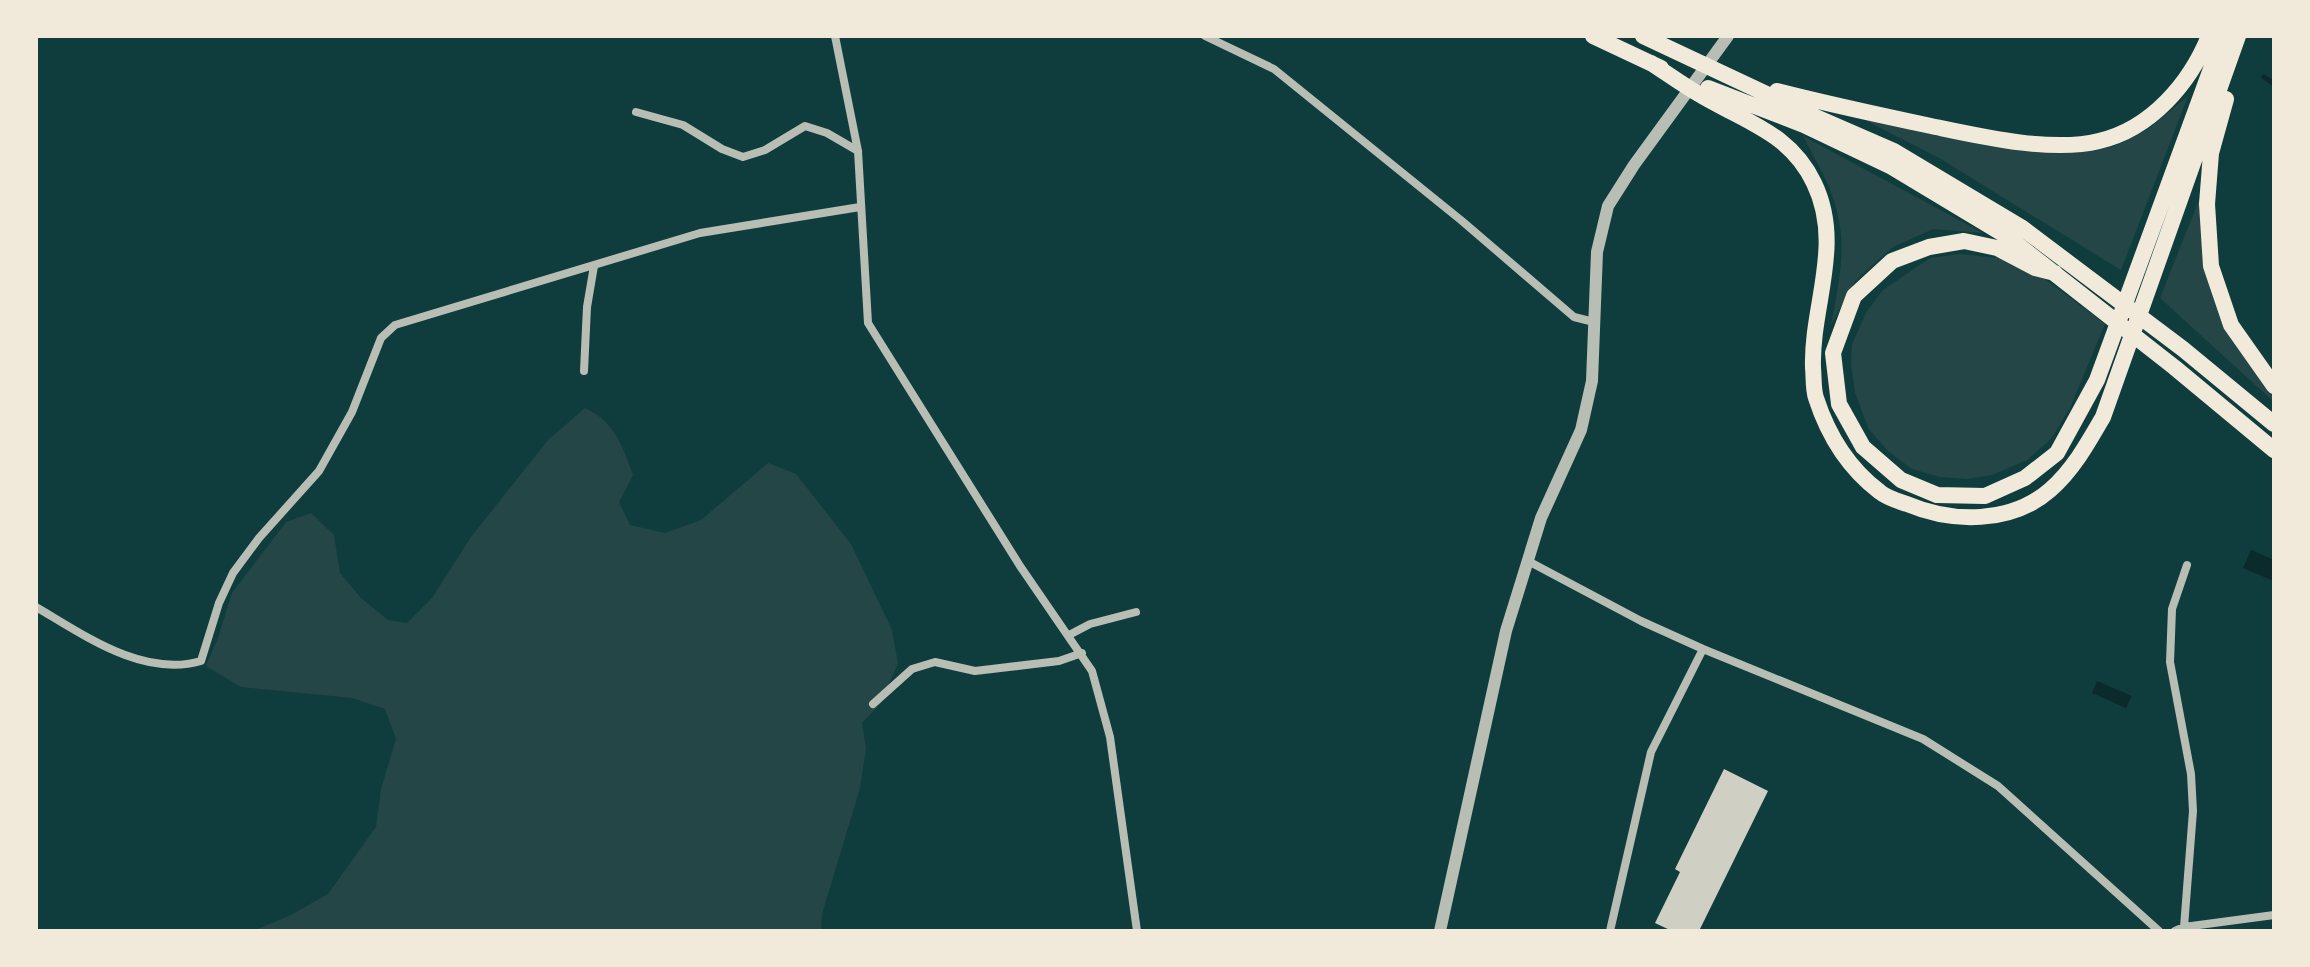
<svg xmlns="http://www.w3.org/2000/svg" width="2310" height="967" font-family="'Golos Text',sans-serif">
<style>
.green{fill:#244646}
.water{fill:#0a2a2b}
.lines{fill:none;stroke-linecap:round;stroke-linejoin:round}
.stream{stroke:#0a2a2b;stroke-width:5}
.building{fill:#cfcfc3}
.minor{stroke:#b8beb3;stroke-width:8}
.tertiary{stroke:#b8beb3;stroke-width:12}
.primary{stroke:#f1e9da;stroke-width:16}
</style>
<rect width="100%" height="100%" fill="#0f3d3e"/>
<path class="green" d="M2188,96L2121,270L1939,158L1861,118L2072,152L2112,147L2148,129Z
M1803,136L1983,233L1933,229L1893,247L1855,281L1831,325C1837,292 1846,255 1839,221C1834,190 1817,163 1803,136Z
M2201,195L2237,345L2274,396V402L2160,298Z
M1960,254L2006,259L2041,276L2105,324L2070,408L2051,439L2027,460L1992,475L1967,479L1940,477L1912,469L1888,451L1868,428L1855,392L1851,364L1852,344L1867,311L1883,290L1930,258Z
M585,408C615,422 622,445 633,475L619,502L630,525L665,533L701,520L768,463L796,474L851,544L892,630L898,663L881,703L862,723L866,749L860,788L822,914L821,931H253L289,916L328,894L376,827L381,789L396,739L385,709L352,698L241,687L206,666L218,638L232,593L286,522L311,513L334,535L340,573L361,598L388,620L407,623L432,598L471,537L548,440Z"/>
<path class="water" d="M2251,550L2274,560V581L2243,568Z
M2097,681L2132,696L2126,708L2092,693Z"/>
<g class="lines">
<path class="stream" d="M2264,77L2274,84"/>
</g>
<path class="building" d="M1724,769L1768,791L1699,931H1672L1655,923L1680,872L1675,869Z"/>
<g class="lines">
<path class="minor" d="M835,36L858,151L868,323L1020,566L1092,671L1110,737L1137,931
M1205,36L1274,69L1462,221L1574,317L1594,322
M636,112L683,125L722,149L743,157L765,150L805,126L827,133L858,151
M584,371L587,307L594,266
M1528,561L1641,621L1703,649L1923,739L1998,786L2159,931
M36,607C84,635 143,678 201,661L219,603L233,573L259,538L319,471L352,412L381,338L395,325L700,233L860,207
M1069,635L1090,624L1136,612
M873,704L912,669L935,662L975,671L1059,661L1082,653
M2184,927L2193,811L2191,774L2170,662L2172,609L2187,565
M1610,931L1651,752L1703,649
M2175,931L2184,927L2274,915"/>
<path class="tertiary" d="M1440,931L1506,631L1541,518L1581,430L1592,381L1597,252L1608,206L1634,165L1728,36"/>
<path class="primary" d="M1593,36L1661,68
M1643,36L1809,114L1894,151L2021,227L2183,349L2274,424
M1651,63C1671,76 1691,91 1713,102C1754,125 1792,137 1814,183C1844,245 1811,305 1813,368C1814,378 1813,389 1816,398C1828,435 1848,468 1880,492C1887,498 1898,501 1907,504C1952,523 2011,524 2050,490C2073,470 2088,443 2103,417L2238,36
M1708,88L1804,125L1890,166L2008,237L2174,367L2274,450
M1777,91C1828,104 1879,115 1931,126C1979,136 2051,153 2099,141C2151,129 2190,83 2209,36
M2226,99L2211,153L2207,204L2211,266L2231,325L2274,386
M2055,273L2035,268L1997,248L1964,241L1929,247L1892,261L1854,296L1833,353L1839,404L1863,447L1901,480L1937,495L1985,496L2025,478L2057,453L2097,380L2223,36"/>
</g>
<rect width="2310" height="967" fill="none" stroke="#f1e9da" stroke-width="76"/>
</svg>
